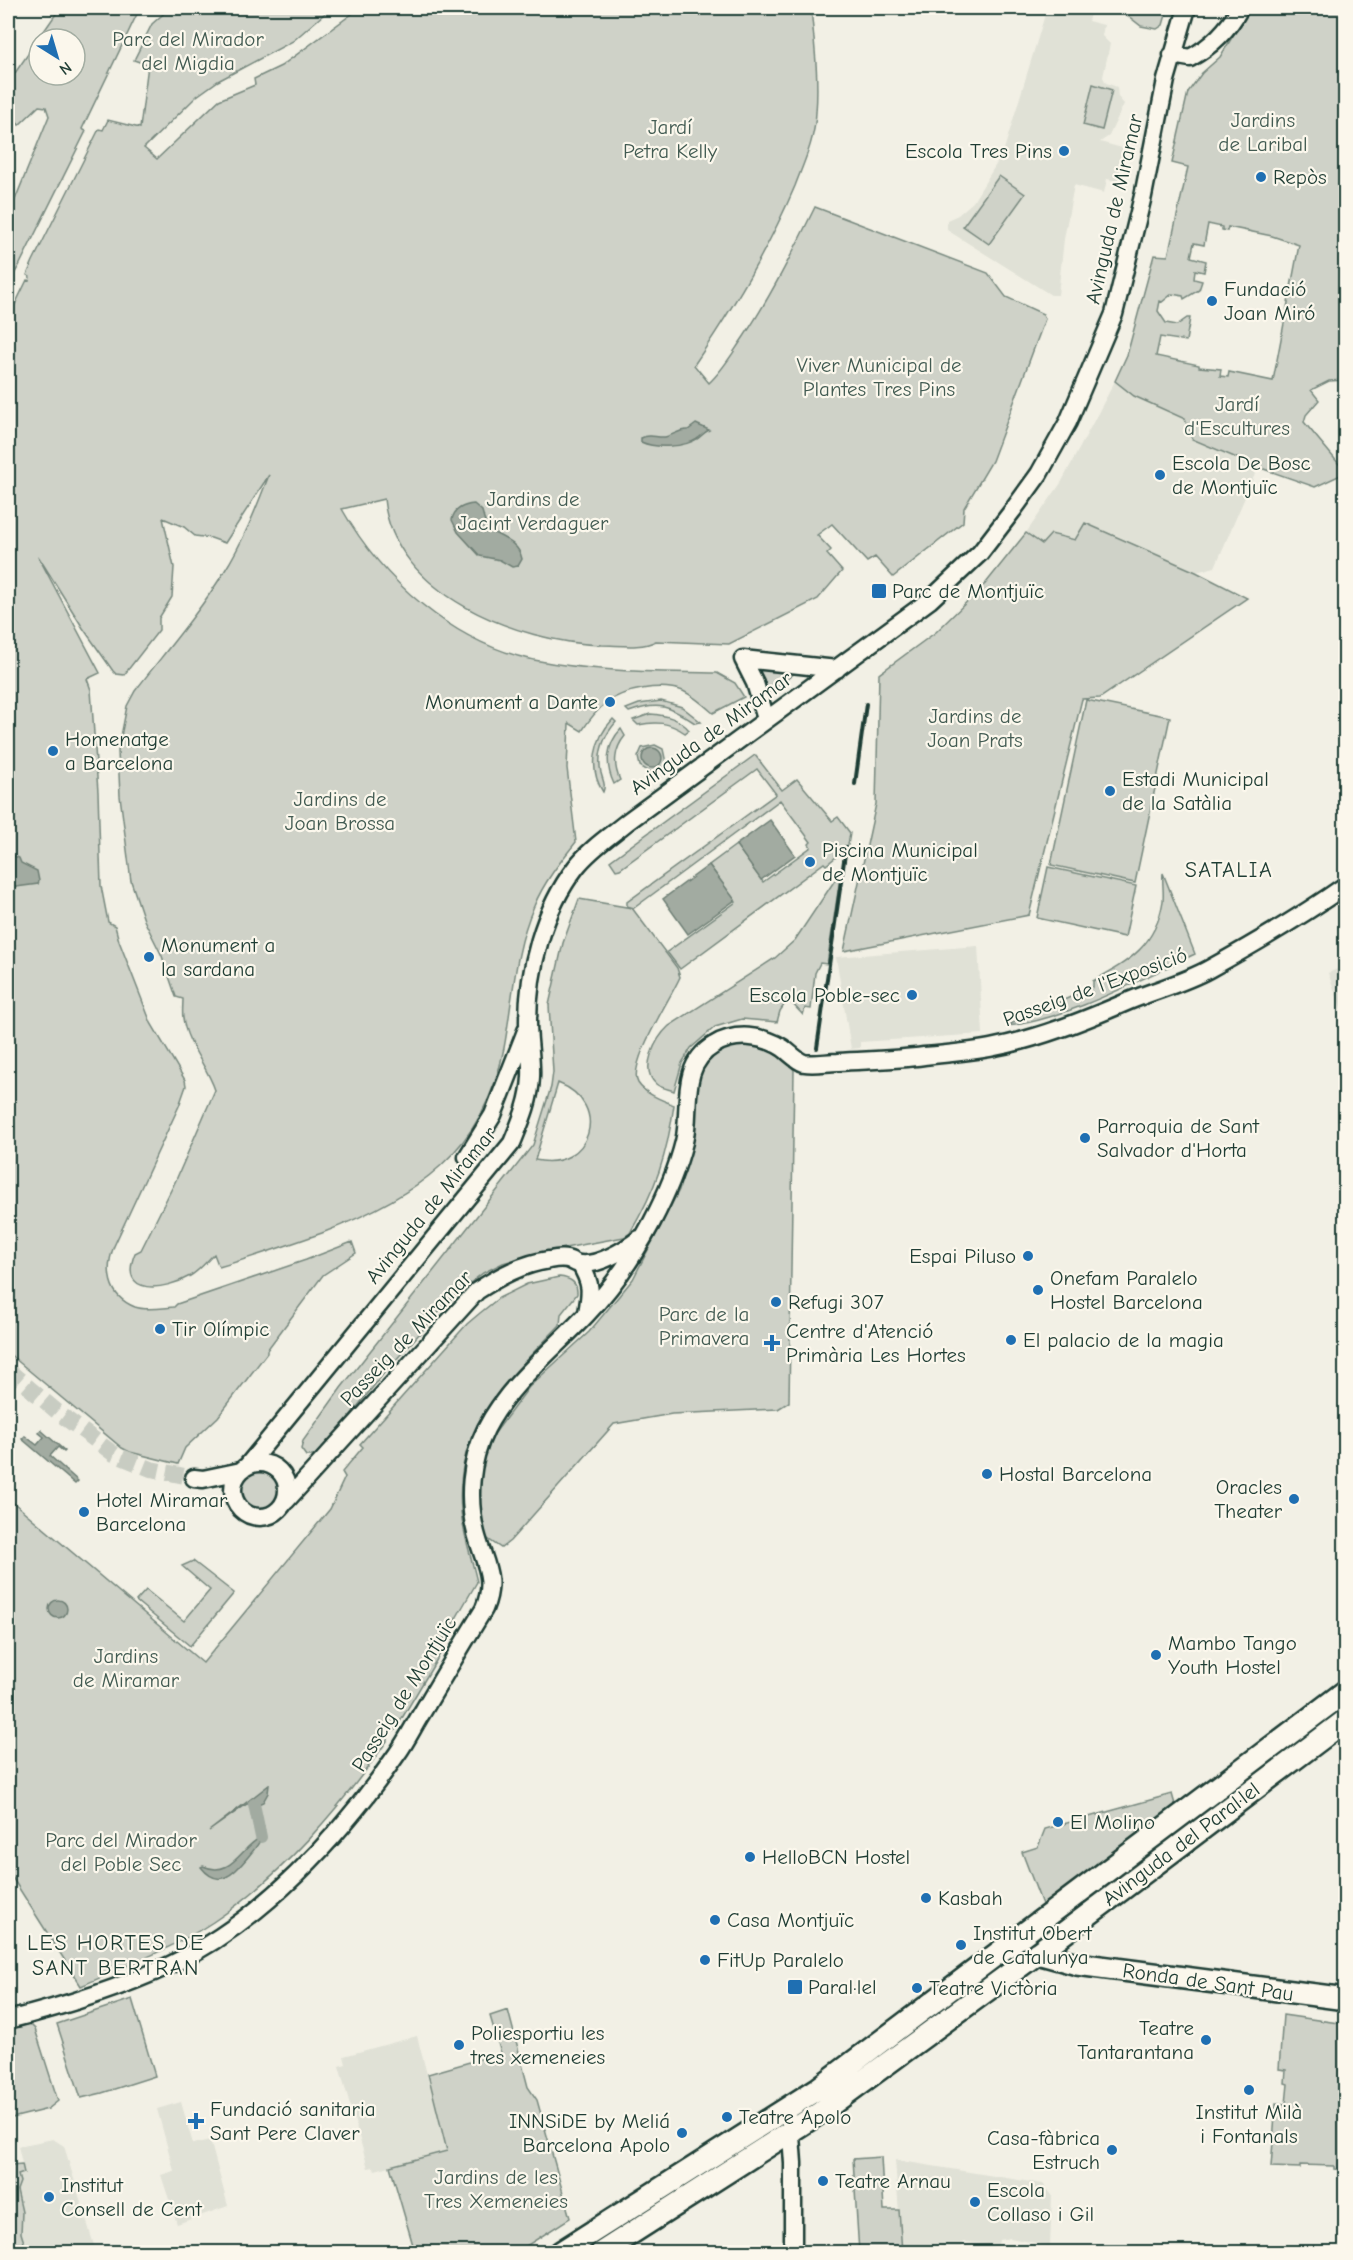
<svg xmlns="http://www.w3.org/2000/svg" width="1353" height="2260" font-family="'Comic Neue',sans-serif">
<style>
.built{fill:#e0e1d6}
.green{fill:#cfd2c8;stroke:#77887e;stroke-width:1.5;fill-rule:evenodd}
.water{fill:#a2aba1;stroke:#6e7f75;stroke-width:1.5}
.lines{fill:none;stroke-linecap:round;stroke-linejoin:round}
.stream{stroke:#6e7f75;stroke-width:4}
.canal{stroke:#a2aba1;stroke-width:12}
.minor-tunnel{stroke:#c8ccc2;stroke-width:16;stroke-dasharray:16 8;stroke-linecap:butt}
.minor-casing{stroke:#1f3d34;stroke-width:21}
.major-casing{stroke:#1f3d34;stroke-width:26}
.minor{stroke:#fbf7ec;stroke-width:16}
.major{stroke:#fbf7ec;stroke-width:21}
.rail{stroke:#1f3d34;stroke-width:4}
.poi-dot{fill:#1f6fb2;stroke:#fbf7ec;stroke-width:2}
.labels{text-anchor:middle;stroke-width:4.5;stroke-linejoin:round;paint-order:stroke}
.park-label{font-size:21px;fill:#425b52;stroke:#fbf7ec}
.poi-label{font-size:21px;fill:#1f3d34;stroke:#fbf7ec;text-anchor:start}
.street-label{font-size:21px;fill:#1f3d34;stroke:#fbf7ec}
.neighbourhood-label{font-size:22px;letter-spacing:1.5px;fill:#1f3d34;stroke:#fbf7ec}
</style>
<rect width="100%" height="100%" fill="#f2f0e5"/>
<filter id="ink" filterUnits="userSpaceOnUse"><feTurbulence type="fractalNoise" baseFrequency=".0167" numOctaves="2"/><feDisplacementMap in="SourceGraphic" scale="12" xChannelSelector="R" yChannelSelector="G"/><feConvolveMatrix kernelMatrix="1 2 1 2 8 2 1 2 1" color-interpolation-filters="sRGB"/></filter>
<g filter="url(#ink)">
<path class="built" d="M1047,8H1081L1091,10L1088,21L1104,25L1102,36L1110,44L1103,77L1106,83L1117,87L1118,97L1124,104L1109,136L1100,142L1126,149L1118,181L1107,179L1104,193L1074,185L1064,239L1058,295H1051L947,230V220L958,215L973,202L1003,153Z
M1115,381L1134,396L1185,419L1192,439L1258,467L1215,567L1196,572L1113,534L1085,524L1075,540L1053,534L1042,544L1026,533L1061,483Z
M978,946L983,1034L860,1042V1048L851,1049L836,957Z
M1345,966V1019L1328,973Z
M417,2036L447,2151L375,2170L374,2167L368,2168L339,2066L346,2064L344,2056Z
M181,2102L193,2144L210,2140L228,2206L177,2224L161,2175L174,2171L157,2109Z
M53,2139L64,2146L96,2252H27L21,2233L22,2212L17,2190L19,2179L18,2175L24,2172L18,2146Z
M895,2160L1043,2184L1052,2195L1050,2246L1010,2238L999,2240L998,2245L963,2242L961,2252H902Z"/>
<path class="green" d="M60,8H143L138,12L82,129L86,131L19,266L13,276L8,281V217L49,116L46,107L39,106L19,125L8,109V83ZM39,39H75V75H39Z
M170,8H331L293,41L218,81L197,96L144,148L157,159L219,100L255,85L254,79L281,66L360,8H811C814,42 819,77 816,112C815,139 804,162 795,186C768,250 733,308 694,365L709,383C723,370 732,354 743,338C771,296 793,252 815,207L988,273L1006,297L1043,314L1045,319L992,461L964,508L963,522L893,577L875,557L867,562L832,524L817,535L831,550L827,554L842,571L818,599L729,644L656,641C641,649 619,645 602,645C518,642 394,595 384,499L342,509C382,580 453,643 534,660C594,672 656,672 717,673L735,683L744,697L713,713C704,705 694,696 683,691C661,683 624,689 606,703C596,711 589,720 582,731L569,723L567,768L576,842C560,862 544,882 534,906C514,951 513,1001 504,1048C484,1152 415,1197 322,1233C288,1245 254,1257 219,1267L214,1254C207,1261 199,1271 190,1276C166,1290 117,1298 135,1253L141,1250L176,1180L215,1090C207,1066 186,1043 183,1018C182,1012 183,1005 183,999L176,997L162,956L144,920L131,881L120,796L118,751L127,706L135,691C165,652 198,614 224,572C243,542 256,509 269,475L225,543L211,538L195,536L184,527L163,518L174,567L172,597L159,618V630L124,675L116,674L113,671L83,628L38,556L100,673L87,679L91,690L98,792L101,886L108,922L115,926L119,941L151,1023L185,1080L186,1086L179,1106L114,1246C105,1269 107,1296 135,1307C146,1311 162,1308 174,1307L177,1304L306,1260L352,1242L356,1253L323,1275L267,1350V1353L218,1417L185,1448L178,1464L130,1452L122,1448L8,1353V319L27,280L29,281L30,277L27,275L33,261L99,129L103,130L108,120L140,128L148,65L134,60L152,24Z
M1118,8H1168L1163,25L1157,29L1141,26Z
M1250,8H1345V380L1329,381L1311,390L1319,400L1306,415L1304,422L1339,464L1345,460V473L1315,487L1258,467L1192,439L1185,419L1134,396L1115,381L1127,355L1154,255L1168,256L1188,167L1172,163L1188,92L1202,73L1220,57ZM1208,224L1222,227V230L1227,231L1228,227L1272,236L1299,245L1273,381L1229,372L1228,377L1220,376L1221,369L1199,367V365L1156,356L1160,337L1186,341L1190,318H1187L1177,325L1166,323L1158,311L1160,301L1162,302L1172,294L1183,296L1184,299L1199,290L1202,281L1194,279L1195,270L1204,272L1206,261L1191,257L1194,243L1204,245Z
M1093,84L1112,90L1102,130L1083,125Z
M999,176L1025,194L989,244L963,226Z
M1085,523L1196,572L1247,598L1100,698L1082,699L1029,915L844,951L876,804L879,674L936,632L986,583L1026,533L1042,544L1051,534L1075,540Z
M756,666L795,673L767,694Z
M1086,700L1170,717L1135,883L1051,865Z
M661,701L682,707L701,722L695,723C669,706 659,701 629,712L626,709L639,704Z
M650,714C665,715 679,718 689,730L685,733C669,722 656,721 638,725L633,720Z
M613,719L616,722C603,737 597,754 601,773C603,781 606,785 603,792C588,768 594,739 613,719Z
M621,729L625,736C614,749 613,765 620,780L614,784C605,765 606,745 621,729Z
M655,745L663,749L666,763L660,770L651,773L640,766L638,757L642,748Z
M755,755L782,790L797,779L832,821L838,817L850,833L848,845L835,855L836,857L826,865L824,863L680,969L667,952L736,902L709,865L736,845L763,882L811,847L809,844L811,842L780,800L634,908L627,906V902L776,794L757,769L620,869L616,870L610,861Z
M1048,867L1136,886L1125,937L1037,918Z
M841,871L827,964L820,963L815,973L811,1009L805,1008L803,1015L788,999L780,1011L777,1022L742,1019L715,1027L691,1048L682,1063L674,1091C668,1089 661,1088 656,1084C639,1069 656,1038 669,1026L775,958L795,940Z
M1163,873L1195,954C1141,979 1064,1021 1006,1026L1093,987V981C1129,961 1156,946 1163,901C1164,892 1162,882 1163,873Z
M579,899L632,908L677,968L680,977C671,998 627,1064 638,1083C645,1094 662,1100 674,1105C667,1155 656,1189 630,1233L624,1237L538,1253L503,1263L483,1273L460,1291L448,1302L385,1372L321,1452L316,1456H306L301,1449L303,1441L341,1388L533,1145L551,1087L553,1072L549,1005L563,943ZM558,1083C612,1104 591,1172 535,1160Z
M756,1043C771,1049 784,1056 794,1070L789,1402L778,1409L672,1414L614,1424L510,1541L501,1548L485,1537L478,1490L482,1463L489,1441L529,1387L589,1332L633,1279L679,1190L695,1130L693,1096L698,1076L707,1059L721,1048Z
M559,1277C570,1278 578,1282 577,1294L561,1314L560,1325C506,1381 454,1425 461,1511C463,1534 472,1559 477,1582L443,1641V1649L395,1730L390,1728L387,1732V1741C339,1809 283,1875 213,1922C174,1948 124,1967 81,1986L8,1871V1498L203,1663L330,1509L345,1477L342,1472L363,1447L360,1444L467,1324L480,1313L499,1298L527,1284Z
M241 1491a19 19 0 1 1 38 0a19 19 0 1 1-38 0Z
M193,1561L234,1593L190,1646L136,1601L146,1590L184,1621L210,1590L182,1566Z
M1172,1794L1176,1808L1043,1907L1022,1852L1038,1847L1045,1829Z
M132,1999L155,2076L102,2093L81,2098L57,2024Z
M508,2010L528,2087L537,2100L570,2218L517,2252H415L390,2166L447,2151L428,2074L501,2053L490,2016Z
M1283,2015L1345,2024V2170L1334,2169V2166L1300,2165V2168L1271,2167L1276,2103L1286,2104L1288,2084L1285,2083L1286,2070L1279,2069Z
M30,2024L35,2029L58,2101L48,2109L8,2119V2029Z
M9,2147L11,2165L22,2164L24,2173L18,2175L20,2182L17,2190L22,2212L21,2233L27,2252H8Z
M881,2157L884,2210H899L902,2252H859L853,2159Z"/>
<path class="water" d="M696,424L709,430C703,433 702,436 697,439C685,447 656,449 641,442V438C650,433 656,438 665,437C674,435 680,429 688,430Z
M474,504L482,511L487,529C500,537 519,542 522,559L518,566L512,567L500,560L480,556L458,532L452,520C454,508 464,505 474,504Z
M642 758a10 10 0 1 1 20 0a10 10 0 1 1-20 0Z
M770,820L795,855L761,880L736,845Z
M12,855L19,858L21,863L37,871L39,881L38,884L16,887L8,885V858Z
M709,865L735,900L688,934L663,899Z
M41,1430L65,1451L64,1452L58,1447L50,1456L78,1481L75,1484L22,1439L25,1436L37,1445L44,1437L38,1432Z
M49 1609a9 9 0 1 1 18 0a9 9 0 1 1-18 0Z
M269,1785L268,1793L263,1802L258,1804H247L209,1831Z
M262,1837C259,1844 253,1851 248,1857C234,1874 219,1890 201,1867L203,1866C233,1879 241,1845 262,1837Z"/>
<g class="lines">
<path class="stream" d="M1292,297H1294"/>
<path class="canal" d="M254,1804L261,1837"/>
<path class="minor-tunnel" d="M8,1370L60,1414L114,1454L151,1469L194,1478"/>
<g class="minor-casing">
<path id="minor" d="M1172,55L1190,58C1212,46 1228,30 1240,8
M743,659L837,669
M743,659L755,683L766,719
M467,1157L493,1115L526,1031
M580,1264C592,1284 591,1291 587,1313
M233 1490a27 27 0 1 1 54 0a27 27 0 1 1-54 0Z
M247,1466L512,1143C521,1121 530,1101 531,1077C532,1059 528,1041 528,1022C528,969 543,910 576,867C590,849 610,836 627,822L930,600L980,553L1013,510L1039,474L1068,422L1114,314L1143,196L1166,80L1187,8
M194,1478L203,1479L241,1471
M286,1501L477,1291C500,1276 522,1264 549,1260C554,1259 562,1258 567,1259C572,1260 576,1264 580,1264C598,1266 625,1250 639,1239
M8,2020C64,2006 118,1989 170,1965C262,1922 341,1835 397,1754C407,1740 414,1725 423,1711C443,1677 463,1643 484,1609C497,1577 484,1564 476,1533C467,1499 470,1461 486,1429C509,1384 552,1351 586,1315C613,1287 634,1256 652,1222C665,1197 677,1170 684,1142C692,1109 678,1066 714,1045C735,1032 762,1035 783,1048C790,1053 797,1061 804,1063C815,1065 827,1062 838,1062C866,1060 895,1060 924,1056C946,1054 968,1052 990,1048C1038,1039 1085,1020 1129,1001C1155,990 1184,983 1209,969C1256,943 1302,916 1346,885
M790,2122L793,2163V2252"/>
</g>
<g class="major-casing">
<path id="major" d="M1037,1953L1077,1964L1346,1999
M561,2252L819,2088L1346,1691
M602,2252L821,2112L1027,1961L1346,1720"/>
</g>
<use href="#minor" class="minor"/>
<use href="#major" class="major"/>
<path class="rail" d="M855,784L866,704
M817,1048L846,847"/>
</g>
</g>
<g class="poi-dot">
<circle cx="1064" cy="151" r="6"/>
<circle cx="1261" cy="177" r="6"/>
<circle cx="1212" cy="301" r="6"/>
<circle cx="1160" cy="475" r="6"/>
<rect x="871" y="583" width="16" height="16" rx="3"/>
<circle cx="610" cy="702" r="6"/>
<circle cx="53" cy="751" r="6"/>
<circle cx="1110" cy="791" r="6"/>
<circle cx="810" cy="862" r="6"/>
<circle cx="149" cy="957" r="6"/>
<circle cx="912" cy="995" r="6"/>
<circle cx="1085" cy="1138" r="6"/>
<circle cx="1028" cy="1256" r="6"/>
<circle cx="1038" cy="1290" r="6"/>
<circle cx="776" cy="1302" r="6"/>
<circle cx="160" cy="1329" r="6"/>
<circle cx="1011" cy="1340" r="6"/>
<path d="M769 1334h6v6h6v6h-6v6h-6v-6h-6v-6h6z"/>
<circle cx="987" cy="1474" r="6"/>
<circle cx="1294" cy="1499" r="6"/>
<circle cx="84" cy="1512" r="6"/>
<circle cx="1156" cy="1655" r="6"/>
<circle cx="1058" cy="1822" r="6"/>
<circle cx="750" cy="1857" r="6"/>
<circle cx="926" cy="1898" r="6"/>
<circle cx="715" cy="1920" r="6"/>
<circle cx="961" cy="1945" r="6"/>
<circle cx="705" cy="1960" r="6"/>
<rect x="787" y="1979" width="16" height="16" rx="3"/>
<circle cx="917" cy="1988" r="6"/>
<circle cx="1206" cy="2040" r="6"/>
<circle cx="459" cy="2045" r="6"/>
<circle cx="1249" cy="2090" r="6"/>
<circle cx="727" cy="2117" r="6"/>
<path d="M193 2112h6v6h6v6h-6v6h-6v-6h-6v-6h6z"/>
<circle cx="682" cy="2133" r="6"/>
<circle cx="1112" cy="2150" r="6"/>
<circle cx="823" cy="2181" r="6"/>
<circle cx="49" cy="2197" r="6"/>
<circle cx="975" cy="2202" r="6"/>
</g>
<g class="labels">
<g class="park-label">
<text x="188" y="46">Parc del Mirador<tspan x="188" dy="24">del Migdia</tspan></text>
<text x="1263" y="127">Jardins<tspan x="1263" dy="24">de Laribal</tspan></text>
<text x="670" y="134">Jardí<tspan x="670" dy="24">Petra Kelly</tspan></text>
<text x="879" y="372">Viver Municipal de<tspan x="879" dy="24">Plantes Tres Pins</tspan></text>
<text x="1237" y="411">Jardí<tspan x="1237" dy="24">d'Escultures</tspan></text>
<text x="533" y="506">Jardins de<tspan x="533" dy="24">Jacint Verdaguer</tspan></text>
<text x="975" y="723">Jardins de<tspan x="975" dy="24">Joan Prats</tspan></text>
<text x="340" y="806">Jardins de<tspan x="340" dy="24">Joan Brossa</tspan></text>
<text x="704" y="1321">Parc de la<tspan x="704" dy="24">Primavera</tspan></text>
<text x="126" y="1663">Jardins<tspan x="126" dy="24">de Miramar</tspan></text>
<text x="121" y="1847">Parc del Mirador<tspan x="121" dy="24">del Poble Sec</tspan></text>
<text x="496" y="2184">Jardins de les<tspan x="496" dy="24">Tres Xemeneies</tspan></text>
</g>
<g class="poi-label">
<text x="1052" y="158" text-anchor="end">Escola Tres Pins</text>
<text x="1273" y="184">Repòs</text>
<text x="1224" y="296">Fundació<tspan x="1224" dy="24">Joan Miró</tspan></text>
<text x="1172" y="470">Escola De Bosc<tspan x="1172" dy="24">de Montjuïc</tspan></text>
<text x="892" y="598">Parc de Montjuïc</text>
<text x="598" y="709" text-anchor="end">Monument a Dante</text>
<text x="65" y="746">Homenatge<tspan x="65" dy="24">a Barcelona</tspan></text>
<text x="1122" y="786">Estadi Municipal<tspan x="1122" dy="24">de la Satàlia</tspan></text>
<text x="822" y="857">Piscina Municipal<tspan x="822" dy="24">de Montjuïc</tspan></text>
<text x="161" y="952">Monument a<tspan x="161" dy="24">la sardana</tspan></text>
<text x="900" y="1002" text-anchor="end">Escola Poble-sec</text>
<text x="1097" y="1133">Parroquia de Sant<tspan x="1097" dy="24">Salvador d'Horta</tspan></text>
<text x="1016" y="1263" text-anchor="end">Espai Piluso</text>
<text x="1050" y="1285">Onefam Paralelo<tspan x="1050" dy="24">Hostel Barcelona</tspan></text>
<text x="788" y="1309">Refugi 307</text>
<text x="172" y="1336">Tir Olímpic</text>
<text x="786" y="1338">Centre d'Atenció<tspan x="786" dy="24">Primària Les Hortes</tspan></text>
<text x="1023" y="1347">El palacio de la magia</text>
<text x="999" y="1481">Hostal Barcelona</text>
<text x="1282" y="1494" text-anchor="end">Oracles<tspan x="1282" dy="24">Theater</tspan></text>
<text x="96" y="1507">Hotel Miramar<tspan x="96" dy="24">Barcelona</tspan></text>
<text x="1168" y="1650">Mambo Tango<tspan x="1168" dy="24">Youth Hostel</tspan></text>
<text x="1070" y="1829">El Molino</text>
<text x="762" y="1864">HelloBCN Hostel</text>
<text x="938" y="1905">Kasbah</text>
<text x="727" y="1927">Casa Montjuïc</text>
<text x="973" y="1940">Institut Obert<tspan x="973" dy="24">de Catalunya</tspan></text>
<text x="717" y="1967">FitUp Paralelo</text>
<text x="808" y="1994">Paral·lel</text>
<text x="929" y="1995">Teatre Victòria</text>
<text x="1194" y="2035" text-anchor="end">Teatre<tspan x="1194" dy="24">Tantarantana</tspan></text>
<text x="471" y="2040">Poliesportiu les<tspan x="471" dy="24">tres xemeneies</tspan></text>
<text x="210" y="2116">Fundació sanitaria<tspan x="210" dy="24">Sant Pere Claver</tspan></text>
<text x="1249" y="2119" text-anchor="middle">Institut Milà<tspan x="1249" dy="24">i Fontanals</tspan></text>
<text x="739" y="2124">Teatre Apolo</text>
<text x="670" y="2128" text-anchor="end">INNSiDE by Meliá<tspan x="670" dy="24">Barcelona Apolo</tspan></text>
<text x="1100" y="2145" text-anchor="end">Casa-fàbrica<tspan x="1100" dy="24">Estruch</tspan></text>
<text x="835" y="2188">Teatre Arnau</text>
<text x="61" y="2192">Institut<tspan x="61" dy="24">Consell de Cent</tspan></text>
<text x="987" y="2197">Escola<tspan x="987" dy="24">Collaso i Gil</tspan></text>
</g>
<g class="street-label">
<text transform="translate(1114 209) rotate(-77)" y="7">Avinguda de Miramar</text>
<text transform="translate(711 733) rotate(-36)" y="7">Avinguda de Miramar</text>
<text transform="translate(1095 987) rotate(-20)" y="7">Passeig de l'Exposició</text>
<text transform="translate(431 1205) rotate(-51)" y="7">Avinguda de Miramar</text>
<text transform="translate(406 1338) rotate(-46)" y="7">Passeig de Miramar</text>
<text transform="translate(404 1694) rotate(-58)" y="7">Passeig de Montjuïc</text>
<text transform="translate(1181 1844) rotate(-37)" y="7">Avinguda del Paral·lel</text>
<text transform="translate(1208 1982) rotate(8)" y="7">Ronda de Sant Pau</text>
</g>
<g class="neighbourhood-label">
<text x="1229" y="877">SATALIA</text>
<text x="116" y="1950">LES HORTES DE<tspan x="116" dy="25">SANT BERTRAN</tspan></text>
</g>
</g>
<rect width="1353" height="2260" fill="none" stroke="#fbf7ec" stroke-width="30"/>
<rect x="15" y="15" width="1323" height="2230" fill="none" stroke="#1f3d34" stroke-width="2" filter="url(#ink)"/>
<g transform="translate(57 57) rotate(143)"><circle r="28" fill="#fbf7ec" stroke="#a3ada2" stroke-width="1.5"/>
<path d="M0-4.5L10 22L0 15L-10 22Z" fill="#1f6fb2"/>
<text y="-9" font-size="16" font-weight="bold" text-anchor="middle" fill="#1f3d34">N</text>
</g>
</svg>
